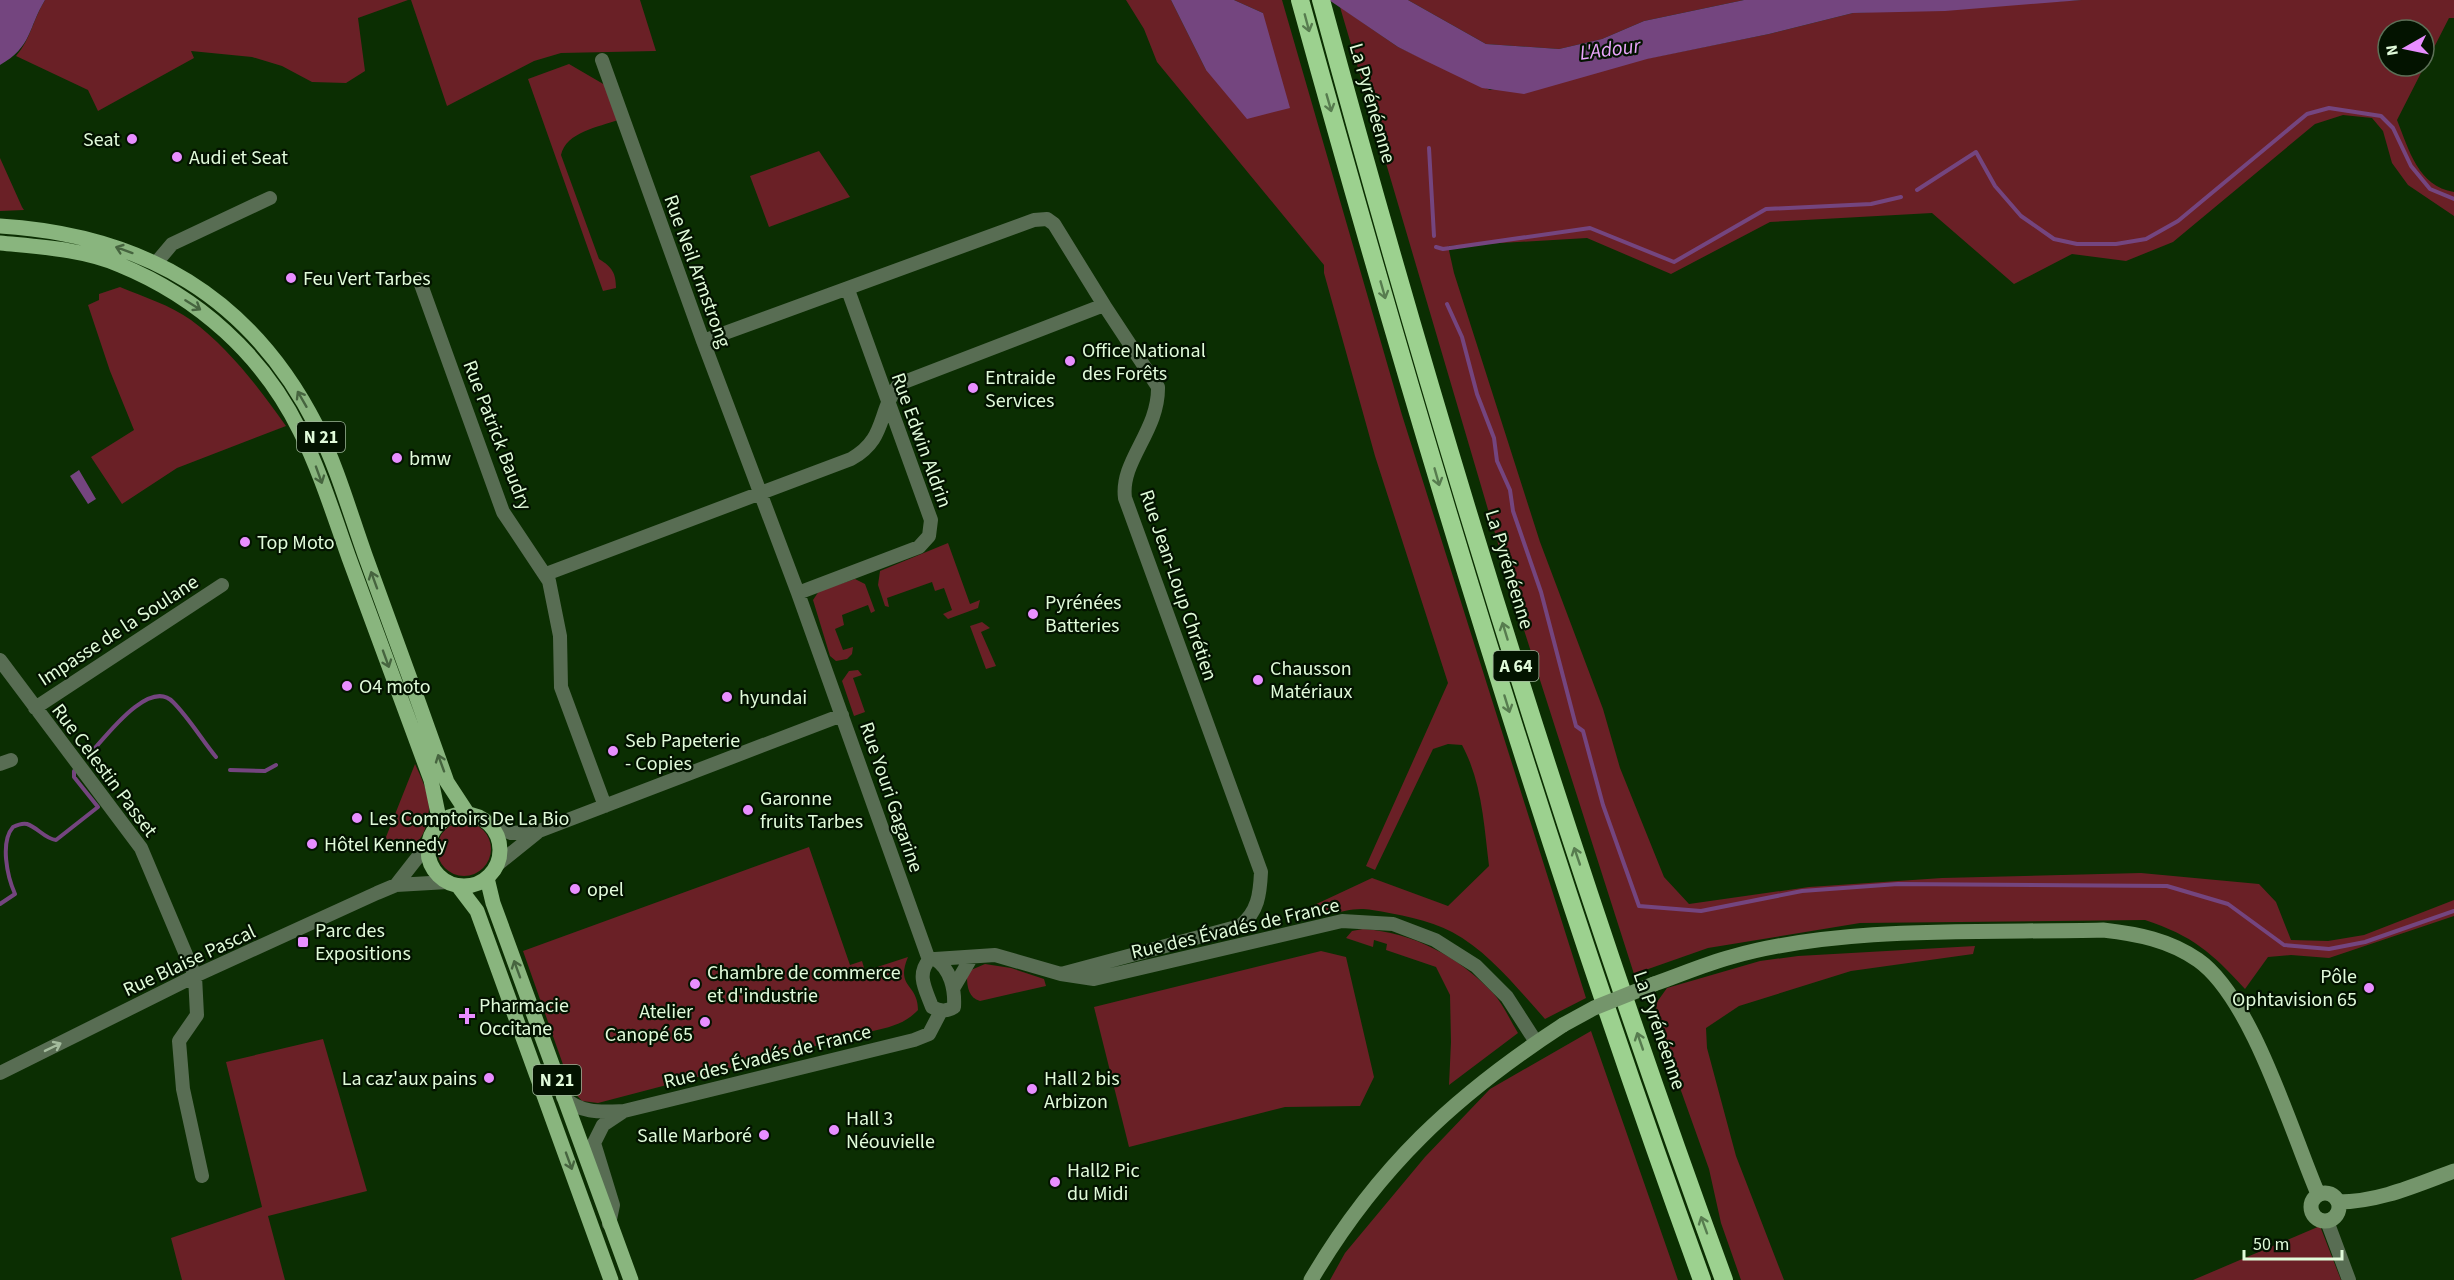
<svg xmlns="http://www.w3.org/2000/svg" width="2454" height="1280" font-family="'Source Sans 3',sans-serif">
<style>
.green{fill:#6a2026;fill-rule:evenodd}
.water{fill:#74457f}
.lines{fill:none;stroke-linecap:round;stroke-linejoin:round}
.stream{stroke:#74457f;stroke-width:4}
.street{stroke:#586d53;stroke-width:14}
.secondary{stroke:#74956b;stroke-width:15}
.primary{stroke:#89b57e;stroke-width:15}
.highway{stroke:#9cd18f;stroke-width:18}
.secondary-bridge{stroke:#74956b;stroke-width:15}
.oneway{stroke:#577c4f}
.oneway2{stroke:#46643f}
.oneway3{stroke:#a3bb9d}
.poi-dot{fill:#e88eff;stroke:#031300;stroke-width:2}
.labels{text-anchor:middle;stroke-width:4.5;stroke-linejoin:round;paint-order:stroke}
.shield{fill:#031300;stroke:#9eb599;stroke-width:1.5}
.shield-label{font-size:18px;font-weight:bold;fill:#e1fbda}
.street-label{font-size:20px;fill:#e1fbda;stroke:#031300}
.poi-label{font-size:20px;fill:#e1fbda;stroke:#031300;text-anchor:start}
.water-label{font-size:21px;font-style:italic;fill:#eaa6fb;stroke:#031300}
</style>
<rect width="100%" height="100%" fill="#0b2e02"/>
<path class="green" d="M45,0H408L358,18L365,71L346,83L312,82L282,66L252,57L191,51L194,58L98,111L88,90L16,56C31,39 33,19 45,0Z
M411,0H640L656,51L561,53L534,61L447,106Z
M1126,0H1171L1206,70L1263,13L1234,0H1282L1402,415L1586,998L1545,1019C1518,989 1488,951 1452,932C1429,920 1397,914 1372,910C1346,905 1337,920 1310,907L1372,878L1448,906L1489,866C1484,825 1482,782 1462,745L1448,744L1433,749L1375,870L1366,866L1448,683L1375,456L1324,273V265L1157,62L1144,29Z
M1408,0H1744L1644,21L1602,39L1559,49L1486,44Z
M2082,0H2454V18H2449L2397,120C2409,150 2418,186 2454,192V216L2408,185L2392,163L2383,131L2372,118L2343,115L2315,124L2173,242L2126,261L2072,254L2014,284L1932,213L1770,222L1671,274L1587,238L1448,246L1454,273L1540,542L1603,709L1620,768L1664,877L1689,904L1809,887L1942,878L2141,873L2259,884L2276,902L2291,940L2328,941L2364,935L2454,900V916L2329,958L2291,955L2268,957L2245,989C2211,952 2193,936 2145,920L1860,923L1708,948L1634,974L1517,608L1340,7L1398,47L1490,90L1769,34L1853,13ZM2388,30H2424V66H2388Z
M569,64L605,85L618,120C599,127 566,132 561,155L599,259C612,267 616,273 616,288L603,291L528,79Z
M819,151L850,197L769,227L750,176Z
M0,158L22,207L24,210L0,211Z
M120,287C144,297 170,305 191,320C229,348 259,388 286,426L177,468L122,504L91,457L134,430L110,371L88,305L99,300V294Z
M948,543L970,604L980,600L978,608L948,619L943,614L952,610L944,588L935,591L932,582L887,598L889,607L885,606L878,585L880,571Z
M855,579L865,584L875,611L871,613L868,605L842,615L844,625L835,629L843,650L853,647L852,654L847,659L836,661L830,656L813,600L819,591Z
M982,622L990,628L981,632L996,666L986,669L970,626Z
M858,670L862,675L853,678L865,712L854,716L842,681L849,671Z
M415,764C421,777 429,793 429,808C428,826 421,849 401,850C391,851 389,845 386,837Z
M437 849a27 27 0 1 1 54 0a27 27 0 1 1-54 0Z
M809,847L850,965L862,961L865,971L908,957C895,988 918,983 918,1010C905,1024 890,1027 873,1031L598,1103L582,1101L572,1090L523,951Z
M1363,929C1413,932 1459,957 1493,993C1503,1004 1510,1020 1518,1033L1449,1085L1451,1042L1450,995L1436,967L1386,950L1387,944L1374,940L1373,947L1346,938L1352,931Z
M1975,946L1973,954L1851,971L1739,1006L1706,1028L1707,1048L1736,1156L1784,1280H1741L1721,1223L1709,1169L1655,1018L1657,1002L1667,988L1760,961L1798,956Z
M1321,951L1346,957L1374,1077L1360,1106L1285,1107L1129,1147L1094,1007Z
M985,964L1011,968L1044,979L1046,986L980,1001C969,998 967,987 967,977L971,970Z
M1591,1031L1678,1280H1330L1345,1253L1425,1157L1490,1089Z
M323,1039L367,1191L268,1216L285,1280H182L171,1238L262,1207L226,1062Z
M2320,1226L2341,1280H2193Z"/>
<path class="water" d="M0,0H45C28,28 32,47 0,65Z
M1171,0H1234L1263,13L1290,108L1247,119L1206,70Z
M1329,0H1408L1486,44L1559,49L1602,39L1644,21L1744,0H2082L1945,11L1853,13L1769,34L1647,59L1524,94L1482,88L1426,61L1398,47Z
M79,470L96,499L88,504L70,476Z"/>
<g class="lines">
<path class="stream" d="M1429,148L1434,236
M1917,190L1976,152L1995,186L2021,216L2054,239L2077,244H2116L2146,239L2178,221L2307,114L2329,108L2381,116L2393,128L2411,166L2430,189L2454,199
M1436,247L1443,249L1590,228L1674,262L1766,209L1871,204L1901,197
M1447,304L1462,337L1477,394L1494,438L1497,461L1510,490L1513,511L1541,592L1576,726L1583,731L1603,805L1639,906L1701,911L1802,891L1898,884L2167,886L2228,904L2284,945L2329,949L2365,942L2454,911
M88,756C104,739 149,677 173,702C189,718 202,740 216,757
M230,770L265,771L276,765
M0,904L15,894C7,876 0,842 13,827C17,825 23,823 27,824C37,827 45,839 56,840L98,807L74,777V771"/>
<path class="street" d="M602,60L703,341L798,593L929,960
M156,263L172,244L270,198
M419,279L503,512L549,581L560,636L561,687L605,806
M703,341L1034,220L1047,219L1054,224L1104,305
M546,574L851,459C887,439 877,412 899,384L1104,305L1158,387C1159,431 1120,461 1125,498L1261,872C1260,894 1258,912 1240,926L1061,974
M798,593L919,547L929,536L931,520L848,290
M0,660L141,848L195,976L197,1015L179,1041L183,1089L202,1176
M35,708L222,585
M0,764L11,760
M489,824L511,833L539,831L842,715
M498,864L539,831
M396,885L428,844
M935,959L995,955L1061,974L1094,979L1342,921L1393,924L1435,940L1476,966L1507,997L1536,1042
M935,959C951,969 955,990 954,1007C946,1012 940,1011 932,1007C926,990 916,975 929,960Z
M954,987L971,958
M0,1073L195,976L377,893L396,885L448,882
M563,1097C582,1114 600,1112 624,1111L914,1040L929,1034L941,1011
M2327,1221L2349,1280
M609,1224L613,1205L594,1143L603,1125L624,1111"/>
<path class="secondary" d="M1654,984C1680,975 1705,964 1731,957C1842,925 1987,933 2103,930C2138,934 2169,940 2198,960C2252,998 2291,1131 2318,1194
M2311 1207a14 14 0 1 1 28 0a14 14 0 1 1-28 0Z
M2338,1202C2379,1202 2416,1185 2454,1171
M1311,1280C1377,1168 1454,1096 1563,1025"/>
<path class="primary" d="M0,226C144,235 251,297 317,427C337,467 350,513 365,555C393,631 420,706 447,782L468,814
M0,243C40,247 83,249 120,265C198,297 263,355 300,431C320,471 334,516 349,558C376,632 403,706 431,780L440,823
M428 850a36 36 0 1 1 72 0a36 36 0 1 1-72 0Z
M487,878L493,903L631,1280
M458,886L477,911L611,1280"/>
<path class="highway" d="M1300,0C1419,431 1549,860 1702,1280
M1321,0C1438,432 1570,860 1724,1280"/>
<path class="secondary-bridge" d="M1563,1025L1594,1008L1654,984"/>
</g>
<defs><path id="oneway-shaft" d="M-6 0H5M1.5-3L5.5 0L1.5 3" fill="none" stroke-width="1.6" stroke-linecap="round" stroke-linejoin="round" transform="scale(1.5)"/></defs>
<g class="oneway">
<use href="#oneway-shaft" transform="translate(1307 23) rotate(75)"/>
<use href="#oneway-shaft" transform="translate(1329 103) rotate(74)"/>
<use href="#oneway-shaft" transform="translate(1383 290) rotate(74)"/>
<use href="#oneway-shaft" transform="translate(1437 477) rotate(74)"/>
<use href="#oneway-shaft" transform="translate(1505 631) rotate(-107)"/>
<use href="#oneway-shaft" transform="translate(1507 704) rotate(73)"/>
<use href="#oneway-shaft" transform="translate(1577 856) rotate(-109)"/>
<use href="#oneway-shaft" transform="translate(1640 1041) rotate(-109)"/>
<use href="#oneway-shaft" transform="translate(1704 1225) rotate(-110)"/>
</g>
<g class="oneway2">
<use href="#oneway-shaft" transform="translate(124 250) rotate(-160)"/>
<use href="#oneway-shaft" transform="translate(193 305) rotate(32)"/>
<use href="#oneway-shaft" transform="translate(302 399) rotate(-120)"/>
<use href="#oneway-shaft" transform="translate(319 475) rotate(70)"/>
<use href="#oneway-shaft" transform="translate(374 580) rotate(-110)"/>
<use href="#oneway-shaft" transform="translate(386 659) rotate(70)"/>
<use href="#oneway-shaft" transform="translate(441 763) rotate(-110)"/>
<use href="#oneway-shaft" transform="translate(517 969) rotate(-110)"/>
<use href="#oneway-shaft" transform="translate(569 1161) rotate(70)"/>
</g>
<use class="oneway3" href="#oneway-shaft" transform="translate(53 1047) rotate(-26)"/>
<g class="poi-dot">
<circle cx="132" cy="139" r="6"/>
<circle cx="177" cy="157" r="6"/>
<circle cx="291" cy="278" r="6"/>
<circle cx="1070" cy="361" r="6"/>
<circle cx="973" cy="388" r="6"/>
<circle cx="397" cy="458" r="6"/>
<circle cx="245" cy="542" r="6"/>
<circle cx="1033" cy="614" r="6"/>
<circle cx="1258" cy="680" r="6"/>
<circle cx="347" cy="686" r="6"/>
<circle cx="727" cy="697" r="6"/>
<circle cx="613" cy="751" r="6"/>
<circle cx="748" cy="810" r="6"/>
<circle cx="357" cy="818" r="6"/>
<circle cx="312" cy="844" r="6"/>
<circle cx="575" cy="889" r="6"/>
<rect x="297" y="936" width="12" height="12" rx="3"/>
<circle cx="695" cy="984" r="6"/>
<circle cx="2369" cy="988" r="6"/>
<path d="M464 1007h6v6h6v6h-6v6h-6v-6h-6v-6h6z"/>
<circle cx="705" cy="1022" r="6"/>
<circle cx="489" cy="1078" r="6"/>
<circle cx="1032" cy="1089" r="6"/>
<circle cx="834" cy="1130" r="6"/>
<circle cx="764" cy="1135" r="6"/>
<circle cx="1055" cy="1182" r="6"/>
</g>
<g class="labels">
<g class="shield">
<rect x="297" y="422" width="48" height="30" rx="4.5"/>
<rect x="1493.5" y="651" width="45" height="30" rx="4.5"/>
<rect x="533" y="1065" width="48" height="30" rx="4.5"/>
</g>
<g class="shield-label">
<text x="321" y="443">N 21</text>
<text x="1516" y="672">A 64</text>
<text x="557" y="1086">N 21</text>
</g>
<g class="street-label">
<text transform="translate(1373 103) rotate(74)" y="7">La Pyrénéenne</text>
<text transform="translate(698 271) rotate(70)" y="7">Rue Neil Armstrong</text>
<text transform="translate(498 435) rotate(69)" y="7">Rue Patrick Baudry</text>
<text transform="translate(922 440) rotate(70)" y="7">Rue Edwin Aldrin</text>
<text transform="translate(1510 569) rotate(73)" y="7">La Pyrénéenne</text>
<text transform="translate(1179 585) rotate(71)" y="7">Rue Jean-Loup Chrétien</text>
<text transform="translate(118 630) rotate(-33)" y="7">Impasse de la Soulane</text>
<text transform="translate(105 770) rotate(53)" y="7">Rue Celestin Passet</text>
<text transform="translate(892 797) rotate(71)" y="7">Rue Youri Gagarine</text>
<text transform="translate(1235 928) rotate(-13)" y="7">Rue des Évadés de France</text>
<text transform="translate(189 960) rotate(-25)" y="7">Rue Blaise Pascal</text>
<text transform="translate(1660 1030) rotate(71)" y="7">La Pyrénéenne</text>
<text transform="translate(767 1056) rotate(-14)" y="7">Rue des Évadés de France</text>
</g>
<g class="poi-label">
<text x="120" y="146" text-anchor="end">Seat</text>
<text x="189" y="164">Audi et Seat</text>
<text x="303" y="285">Feu Vert Tarbes</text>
<text x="1082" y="357">Office National<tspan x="1082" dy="23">des Forêts</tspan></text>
<text x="985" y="384">Entraide<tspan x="985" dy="23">Services</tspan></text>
<text x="409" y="465">bmw</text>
<text x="257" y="549">Top Moto</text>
<text x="1045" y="609">Pyrénées<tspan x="1045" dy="23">Batteries</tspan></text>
<text x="1270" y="675">Chausson<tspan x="1270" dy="23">Matériaux</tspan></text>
<text x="359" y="693">O4 moto</text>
<text x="739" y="704">hyundai</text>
<text x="625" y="747">Seb Papeterie<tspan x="625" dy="23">- Copies</tspan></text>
<text x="760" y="805">Garonne<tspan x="760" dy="23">fruits Tarbes</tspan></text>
<text x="369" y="825">Les Comptoirs De La Bio</text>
<text x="324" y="851">Hôtel Kennedy</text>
<text x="587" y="896">opel</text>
<text x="315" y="937">Parc des<tspan x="315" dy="23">Expositions</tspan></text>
<text x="707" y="979">Chambre de commerce<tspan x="707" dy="23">et d'industrie</tspan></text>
<text x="2357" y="983" text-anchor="end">Pôle<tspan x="2357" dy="23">Ophtavision 65</tspan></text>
<text x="479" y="1012">Pharmacie<tspan x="479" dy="23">Occitane</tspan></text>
<text x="693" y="1018" text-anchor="end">Atelier<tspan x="693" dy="23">Canopé 65</tspan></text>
<text x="477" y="1085" text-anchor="end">La caz'aux pains</text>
<text x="1044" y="1085">Hall 2 bis<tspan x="1044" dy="23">Arbizon</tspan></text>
<text x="846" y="1125">Hall 3<tspan x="846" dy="23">Néouvielle</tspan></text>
<text x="752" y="1142" text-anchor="end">Salle Marboré</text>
<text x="1067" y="1177">Hall2 Pic<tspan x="1067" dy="23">du Midi</tspan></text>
</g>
<g class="water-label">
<text transform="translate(1610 49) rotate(-7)" y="7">L'Adour</text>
</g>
</g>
<g transform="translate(2406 48) rotate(261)"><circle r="28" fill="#031300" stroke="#5c7057" stroke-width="1.5"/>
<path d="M0-4.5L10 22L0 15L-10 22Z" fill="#e88eff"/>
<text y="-9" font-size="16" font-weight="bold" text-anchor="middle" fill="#e1fbda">N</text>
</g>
<path d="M2244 1250v9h98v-9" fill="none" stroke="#e1fbda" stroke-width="3"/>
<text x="2253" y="1250" font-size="18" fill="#e1fbda" stroke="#031300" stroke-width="4.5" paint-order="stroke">50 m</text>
</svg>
